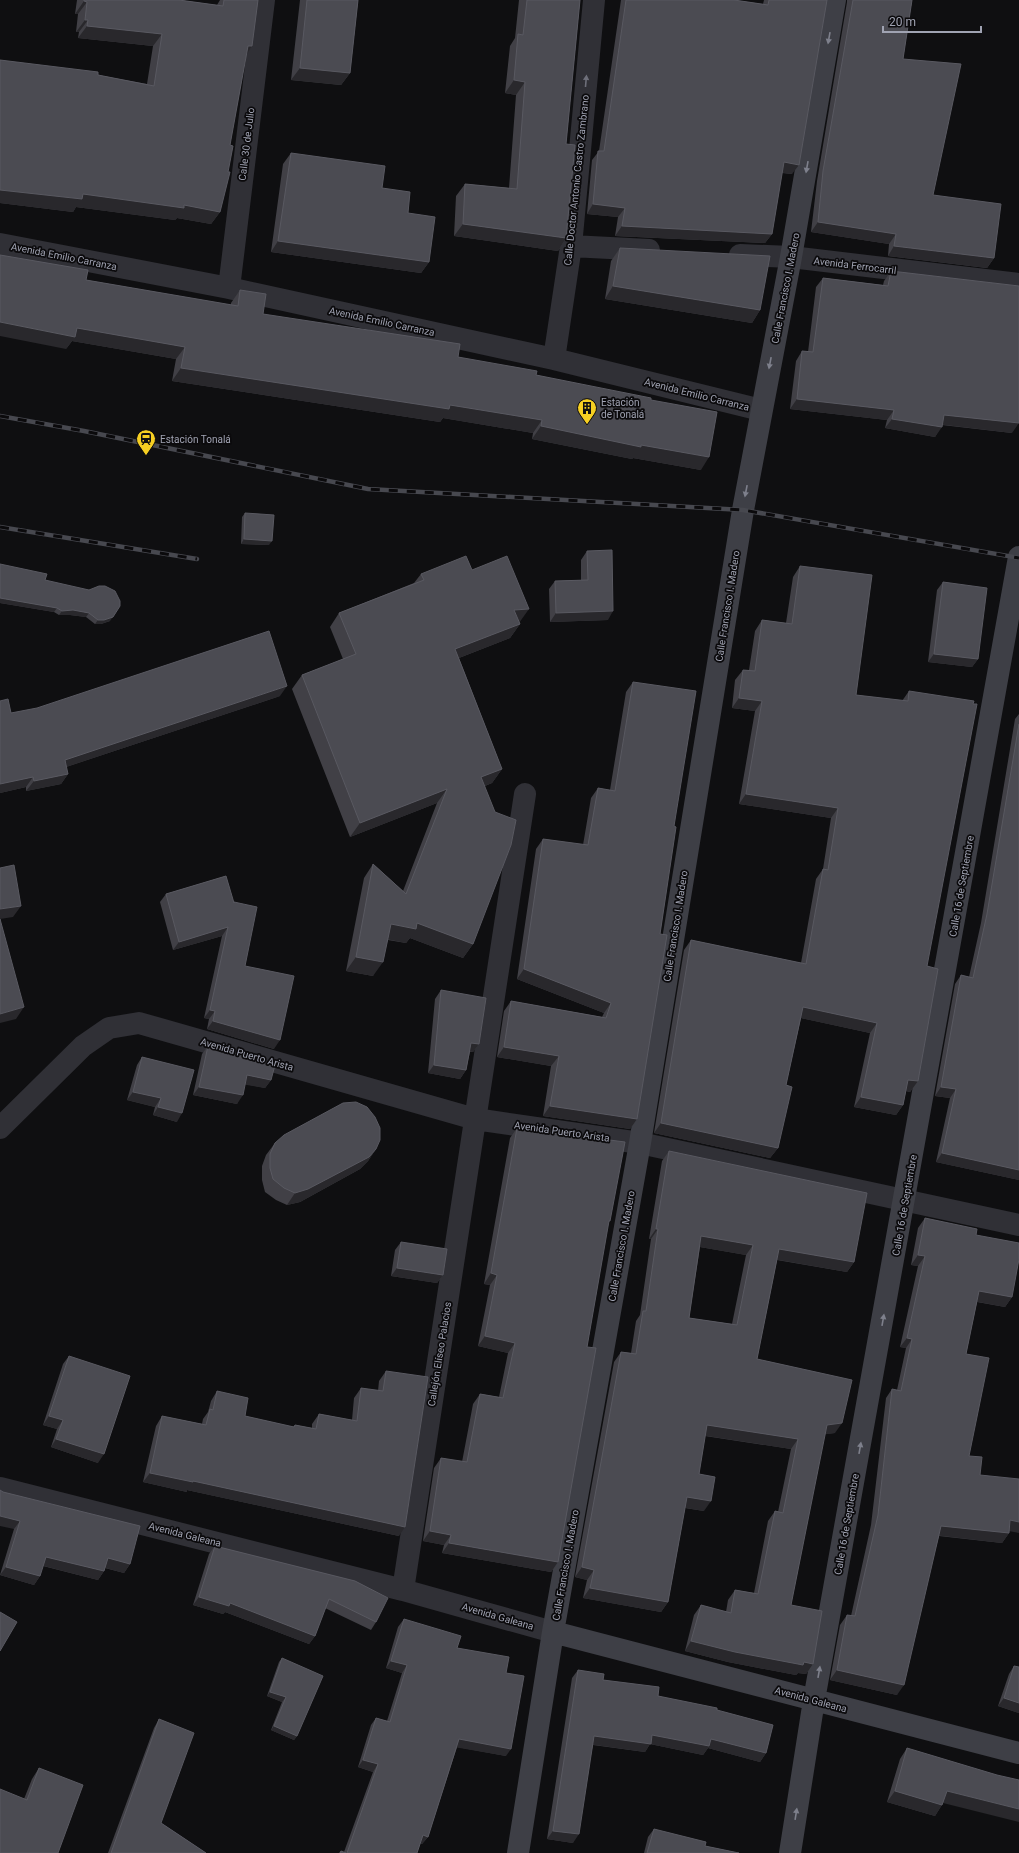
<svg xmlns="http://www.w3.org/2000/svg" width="1019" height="1853" font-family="Roboto,sans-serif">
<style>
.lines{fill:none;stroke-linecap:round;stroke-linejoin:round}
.street{stroke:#303036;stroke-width:22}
.secondary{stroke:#3e3f46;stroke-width:22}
.rail-casing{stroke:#47484f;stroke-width:4.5}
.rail{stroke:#0b0a0c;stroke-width:3;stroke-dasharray:9;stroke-linecap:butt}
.wall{fill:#414046;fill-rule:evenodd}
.shaded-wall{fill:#29282c}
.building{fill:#4b4b52;stroke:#595961;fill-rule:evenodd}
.oneway{fill:#7e808c}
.oneway2{fill:#6e6f7a}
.labels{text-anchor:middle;stroke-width:3.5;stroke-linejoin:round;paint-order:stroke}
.street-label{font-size:10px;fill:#a0a3b2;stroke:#0b0a0c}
.poi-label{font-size:10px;fill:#a0a3b2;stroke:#0b0a0c;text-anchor:start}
</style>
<rect width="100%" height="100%" fill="#0f0f11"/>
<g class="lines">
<path class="street" d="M0,244L229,288L554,359L761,410
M571,246L649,250
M740,255L791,257L1019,284
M229,288L264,0
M554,359L571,246L594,0
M0,1128L83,1046L109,1028L139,1023L475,1119L640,1143L1019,1225
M0,1488L403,1590L553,1632
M403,1590L525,794"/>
<path class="secondary" d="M553,1632L1019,1753
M518,1853L553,1632L640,1143L743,510L791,257L835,0
M790,1853L814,1700L1019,557"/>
<g class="rail-casing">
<path id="rail" d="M0,416L84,431L368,489L743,510L1019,558
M0,527L197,559"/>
</g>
<use href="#rail" class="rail"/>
</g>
<path class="wall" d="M77,0H179L217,5L220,0H258L252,46L246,55L230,145L220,212L211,224L177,218L175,220L76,207L73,212L0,203V60L98,75L147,84L153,46L78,38L79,32H76L78,14H75Z
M300,0H358L350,73L341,85L291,80Z
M519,0H580L566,144V238L558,251L454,236L456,196L465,184L509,188L516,95L505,93L510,46L515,38Z
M621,0H734L763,4L764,0H827L792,174L782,173L772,234L765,243L615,236L618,217L587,214L592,160L599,151Z
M847,0H912L903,59L933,195L994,258L987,268L888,256L889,244L811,232L817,181L847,2Z
M291,153L382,188L408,213L429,262L421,273L271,252L283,164Z
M620,248L760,310L752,323L605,299L611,261Z
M891,271L1012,433L942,425L935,437L885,428L887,420L790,409L796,361L802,351L808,352L816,287L823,278L883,285L884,281Z
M86,280L231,305V303L240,290L263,314L458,357L536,375L651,400L701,470L633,458L632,459L532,439L533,433L443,418L440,422L172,381L176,359L72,341L66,349Z
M245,513L269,545L241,544L242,517Z
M587,551L608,620L550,622L549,589L555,581L581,580V560Z
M0,565L45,580L110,621L101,624H95L86,617L70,615H59L54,612L0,603Z
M800,566L856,695L902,701L909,691L927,966L918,1081L910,1092L906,1091L903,1105L896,1115L854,1107L870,1033L801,1018L786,1085L778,1148L770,1158L654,1133L684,950L691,940L801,963L816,879L823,869L831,818L739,804L755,711L732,708L735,680L743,670H749L755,631L762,620L786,623L793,577Z
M472,570L520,624L510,638L459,658L502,769L492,783L485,786L473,944L463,958L410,938L406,943L388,940L373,976L346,971L364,878L373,864L403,891L437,803L350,837L292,689L302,675L343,659L330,627L339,613L414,583L421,574Z
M943,582L978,659L972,667L928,662L937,590Z
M633,682L674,826L660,934L637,1119L630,1129L543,1116L551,1066L497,1057L504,1011L511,1001L602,1017L604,1013L517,979L536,849L543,839L583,845L591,798L598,788L610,790L626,692Z
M280,696L66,767L68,774L61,784L26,791V787L0,793V701L11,713Z
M1019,714V1180L936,1162L950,1098L935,1096L955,984L961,975L969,977L981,923L1015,719Z
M226,876L245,966L274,1049L207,1029L209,1019L204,1018L222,936L173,950L160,902L166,894Z
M441,990L479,1044L473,1052H470L466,1070L460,1079L428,1073L435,999Z
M208,1046L271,1080L265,1088L245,1084L237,1104L193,1095L202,1054Z
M142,1057L177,1122L153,1115L155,1107L127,1100L137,1065Z
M517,1128L608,1224L587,1347L558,1562L551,1572L442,1553L444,1545L423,1541L434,1468L441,1458L462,1462L473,1404L480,1394L499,1397L508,1353L478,1346L490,1285L484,1284L510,1138Z
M275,1143L376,1149L368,1161L360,1169L300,1202L287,1205L276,1200L265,1192L262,1180V1166L266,1155Z
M669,1151L854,1262L847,1272L777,1260L757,1359L835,1433L825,1434L791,1605L813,1664L806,1674L798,1673L796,1675L728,1662L685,1651L694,1615L701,1605L726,1612L728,1600L735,1590L754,1593L768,1521L775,1511L778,1512L791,1449L705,1436L699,1474L704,1511L685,1508L668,1602L661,1612L583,1598L587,1580L575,1577L614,1362L621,1352L631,1353L636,1321L640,1315L651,1239H649L662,1161ZM700,1247L746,1255L732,1324L689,1318Z
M925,1218L976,1235L1012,1297L1005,1307L977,1302L966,1354L969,1456L980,1475L1009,1531V1533L1002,1543L939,1536L897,1695L830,1680L840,1625L847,1615L851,1616L871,1525L886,1398L892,1389L897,1390L906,1348L900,1347L918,1266L911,1265L918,1228Z
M401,1242L443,1275L437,1283L391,1276L395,1250Z
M69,1356L98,1463L51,1447L57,1429L43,1425L63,1364Z
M386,1371L399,1536L187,1490V1492L143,1482L156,1426L162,1416L202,1424L203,1419L208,1412L211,1401L217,1391L245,1416L293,1427L295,1425L312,1428V1424L319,1414L352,1420L354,1398L361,1388L378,1391L379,1381Z
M0,1490L130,1564L124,1573L105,1568L104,1571L98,1580L43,1566L40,1576L34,1585L0,1575L14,1529Z
M215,1546L355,1581L376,1622L371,1630L325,1608L315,1636L309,1644L225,1612L223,1614L193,1605L209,1554Z
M404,1619L457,1648L506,1673V1756L457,1747L428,1837L422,1844L420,1843L417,1853H339L341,1851L344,1852L373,1772L358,1767L371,1725L376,1718L387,1721L402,1673L386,1668L398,1627Z
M282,1658L297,1736L294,1740L271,1730L282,1702L267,1696L279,1662Z
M1014,1666L1019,1713L998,1706L1009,1674Z
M578,1670L603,1680L658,1696L717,1710L766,1753L760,1762L708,1748L703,1755L650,1744L645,1752L593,1745L573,1843L547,1839L572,1678Z
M159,1719L161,1823L206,1853H108L154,1728Z
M907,1748L943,1803L935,1816L887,1802L900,1759Z
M39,1768L58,1853L24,1799L32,1779Z
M654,1829L705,1846L739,1853H644L648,1837Z"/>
<path class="shaded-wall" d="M84,1L87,2L78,14H75Z
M85,20H88L79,32H76Z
M87,26L162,34L153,46L78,38Z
M248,46H252L244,59Z
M300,68L350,73L341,85L291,80Z
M514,80L525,82L516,95L505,93Z
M784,162L799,165L792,174L777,172Z
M0,190L83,194L184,205L220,212L211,224L177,218L175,220L76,207L73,212L0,203Z
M593,204L625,208L618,217L587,214Z
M818,222L896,234L889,244L811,232Z
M463,224L566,238L558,251L454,236Z
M622,226L772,234L765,243L615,236Z
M278,241L429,262L421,273L271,252Z
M894,246L994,258L987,268L888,256Z
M613,286L760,310L752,323L605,299Z
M0,322L77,328L185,347L176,359L72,341L66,349L0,336Z
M181,368L450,405L542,420L533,433L443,418L440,422L172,381Z
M797,399L894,410L887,420L790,409Z
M944,415L1019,423L1012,433L937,424Z
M892,419L942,427L935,437L885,428Z
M541,426L641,445L709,457L701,470L633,458L632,459L532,439Z
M244,539L272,541L269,545L241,544Z
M0,598L57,608L54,612L0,603Z
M529,609L519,623L514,610Z
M73,610L89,613L86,617L70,615H59L62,611Z
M613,611L608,620L550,622L556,613Z
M113,617L110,621L101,624H95L98,620Z
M520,624L510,638L446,663L455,649Z
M934,654L978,659L972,667L928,662Z
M287,686L280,696L57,770L65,760Z
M739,698L762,701L755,711L732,708Z
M502,769L492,783L472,791L481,777Z
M68,774L61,784L26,791L34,781Z
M33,777L26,787L0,793V784Z
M447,789L437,803L350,837L360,823Z
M746,794L838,808L831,818L739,804Z
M21,906L13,917L0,919V909Z
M417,923L473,944L463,958L410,938L406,943L381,938L391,924Z
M228,927L222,936L173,950L179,942Z
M356,957L383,962L373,976L346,971Z
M524,969L611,1003L604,1013L517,979Z
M24,1007L16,1019L0,1023V1014Z
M803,1007L877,1023L870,1033L796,1017Z
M210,1010L215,1011L209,1019L204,1018Z
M213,1021L280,1040L274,1049L207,1029Z
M471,1043L479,1044L473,1052L465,1051Z
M504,1047L559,1056L551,1066L497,1057Z
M434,1065L466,1070L460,1079L428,1073Z
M247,1075L271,1080L265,1088L241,1084Z
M908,1080L918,1081L910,1092L901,1090Z
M199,1087L243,1095L237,1104L193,1095Z
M941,1087L956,1089L950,1098L935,1096Z
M133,1092L161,1098L155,1107L127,1100Z
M861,1097L903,1105L896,1115L854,1107Z
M550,1106L637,1119L630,1129L543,1116Z
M158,1107L182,1113L177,1122L153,1115Z
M661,1123L778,1148L770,1158L654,1133Z
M376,1149L368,1161L360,1169L300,1202L287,1205L295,1193Z
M942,1153L1019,1170V1180L936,1162Z
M656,1229H658L651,1239H649Z
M701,1236L753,1245L746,1255L694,1246Z
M779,1249L854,1262L847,1272L773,1259Z
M918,1255L925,1256L918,1266L911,1265Z
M397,1268L443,1275L437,1283L391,1276Z
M491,1273L497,1275L490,1285L484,1284Z
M979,1291L1012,1297L1005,1307L973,1301Z
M485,1336L515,1343L508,1353L478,1346Z
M907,1338L912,1339L906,1348L900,1347Z
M49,1416L63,1420L57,1429L43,1425Z
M842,1423L835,1433L820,1435L827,1425Z
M707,1425L798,1439L791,1449L700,1435Z
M56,1439L104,1454L98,1463L51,1447Z
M150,1473L193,1481L405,1527L399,1536L187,1490V1492L143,1482Z
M687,1497L711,1501L704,1511L680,1507Z
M0,1516L20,1521L14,1529L0,1526Z
M1010,1520L1019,1522V1533L1003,1530Z
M941,1526L1009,1533L1002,1543L934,1535Z
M430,1531L451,1535L444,1545L423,1541Z
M449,1543L558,1562L551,1572L442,1553Z
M46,1557L104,1571L98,1580L40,1565Z
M108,1558L130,1564L124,1573L102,1567Z
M6,1567L40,1576L34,1585L0,1575Z
M582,1567L594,1570L587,1580L575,1577Z
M590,1588L668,1602L661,1612L583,1598Z
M199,1597L230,1603L315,1636L309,1644L225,1612L223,1614L193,1605Z
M691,1641L804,1662L813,1664L806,1674L798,1673L796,1675L728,1662L685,1651Z
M391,1661L407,1665L402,1673L386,1668Z
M837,1670L904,1685L897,1695L830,1680Z
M270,1692L286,1697L282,1702L267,1696Z
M1004,1698L1019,1703V1713L998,1706Z
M274,1726L297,1736L294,1740L271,1730Z
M652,1735L711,1739L766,1753L760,1762L708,1748L703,1755L650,1744L645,1752L588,1744L594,1736Z
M459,1739L511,1749L506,1756L454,1747Z
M363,1760L378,1764L373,1772L358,1767Z
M895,1791L942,1805L935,1816L887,1802Z
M947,1791L1019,1809V1822L939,1802Z
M553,1831L579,1834L573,1843L547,1839Z
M423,1835L428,1837L422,1844L417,1842Z"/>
<path class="building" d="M84,0H179L223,6L224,0H258L252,46H248L230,145L233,146L228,172H230L220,212L184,205V208L83,194L82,199L0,190V60L98,72V75L154,86L162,34L87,26L88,20H85L87,2L84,1Z
M307,0H358L350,73L300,68Z
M527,0H580L566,144L575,145L566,238L463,224L465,184L517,189L525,82L514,80L518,34L523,35Z
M626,0H734L768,5L769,0H827L799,165L784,162L772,234L622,226L625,208L593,204L598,151H604Z
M853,0H912L903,59L961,64L933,195L1001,204L994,258L894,246L896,234L818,222L823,171Z
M291,153L385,166L382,188L410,192L408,213L435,217L429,262L278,241Z
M620,248L770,256L760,310L613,286Z
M0,255L88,270L86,280L238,306L240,290L266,294L263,314L460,344L458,357L537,371L536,375L651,398V400L717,412L709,457L641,445V447L541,426L542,420L450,405L449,409L181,368L185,347L77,328L75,337L0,322Z
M891,271L1019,286V423L944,415L942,427L892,419L894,410L797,399L802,351L813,352L823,278L888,286Z
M245,513L274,515L272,541L244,539Z
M612,550L613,611L556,613L555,581L588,580L587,551Z
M466,556L472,570L507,556L529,609L514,610L520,624L455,649L502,769L481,777L495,812L516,820L511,845L473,944L417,923L416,929L391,924L383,962L356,957L373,864L406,894L447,789L360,823L302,675L356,654L339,613L424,580L421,574Z
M0,564L47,574L45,580L89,590L99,586H105L115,591L120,601V606L113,617L104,620H98L89,613L73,610L62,611L57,608L0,598Z
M800,566L872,575L856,695L908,701L909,691L974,701L973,704H977L927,966L938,969L918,1081L908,1080L903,1105L861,1097L877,1023L803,1007L786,1085L792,1087L778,1148L661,1123L691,940L806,964L823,869L828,870L838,808L746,794L762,701L739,698L743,670L755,671L762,620L792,624Z
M943,582L987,588L978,659L934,654Z
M269,631L287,686L65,760L68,774L34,781L33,777L0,784V701L8,699L11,713L37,708Z
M633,682L696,691L674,826L676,827L660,934L667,935L637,1119L550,1106L559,1056L504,1047L511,1001L606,1018L611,1003L524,969L543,839L588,845L598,788L615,791Z
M1019,724V1170L942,1153L956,1089L941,1087L961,975L973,978L987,914Z
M14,865L21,906L0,909V868Z
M226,876L234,903V902L257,907L245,966L294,976L280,1040L213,1021L215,1011L210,1010L228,927L179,942L166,894Z
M0,919L24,1007L0,1014Z
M441,990L486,998L479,1044L471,1043L466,1070L434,1065Z
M208,1046L275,1065L271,1080L247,1075L243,1095L199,1087Z
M142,1057L194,1070L182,1113L158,1107L161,1098L133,1092Z
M356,1102L367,1107L375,1117L380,1128V1140L376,1149L369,1157L308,1189L295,1193L284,1188L273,1179L270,1168V1154L275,1143L284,1135L343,1103Z
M517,1128L625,1142L610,1221H609L587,1347L596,1348L558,1562L449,1543L451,1535L430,1531L441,1458L467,1462L480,1394L503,1398L515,1343L485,1336L497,1275L491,1273Z
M669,1151L867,1193L854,1262L779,1249L757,1359L852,1380L842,1423L827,1425L791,1605L822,1611L813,1664L804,1662L803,1665L735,1652L691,1641L701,1605L731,1613L735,1590L758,1594L775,1511L783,1513L798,1439L707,1425L699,1474L715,1477L711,1501L687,1497L668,1602L590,1588L594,1570L582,1567L621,1352L636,1354L643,1311H646L658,1229H656ZM701,1236L753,1245L737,1325L689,1318Z
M925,1218L977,1229L976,1235L1019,1243V1259L1012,1297L979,1291L966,1354L989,1358L969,1456L982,1457L980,1475L1019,1479V1522L1010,1520L1009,1533L941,1526L904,1685L837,1670L847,1615L855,1616L878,1515L892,1389L901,1391L912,1339L907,1338L925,1256L918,1255Z
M401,1242L447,1249L443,1275L397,1268Z
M69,1356L130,1376L104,1454L56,1439L63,1420L49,1416Z
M386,1371L428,1377L405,1527L193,1481V1482L150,1473L162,1416L206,1425L210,1409L213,1410L217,1391L248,1398L245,1416L294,1427L295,1425L316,1429L319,1414L357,1421L361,1388L383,1391Z
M0,1490L3,1492L140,1526L130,1564L108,1558L104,1571L46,1557L40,1576L6,1567L20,1521L0,1516Z
M215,1546L355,1581L388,1598L376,1622L329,1599L315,1636L230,1603L229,1606L199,1597Z
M0,1612L17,1622L0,1651Z
M404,1619L461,1636L457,1648L509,1657L506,1673L524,1676L511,1749L459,1739L428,1837L423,1835L417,1853H347L378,1764L363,1760L376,1718L390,1722L407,1665L391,1661Z
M282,1658L323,1676L297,1736L274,1726L286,1697L270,1692Z
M1014,1666L1019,1667V1703L1004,1698Z
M578,1670L604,1674L603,1680L659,1687L658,1696L717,1708V1710L773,1725L766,1753L711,1739L709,1746L652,1735L651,1744L594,1736L579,1834L553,1831Z
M159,1719L194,1733L161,1823L206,1853H111Z
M907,1748L997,1775L1019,1780V1809L947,1791L942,1805L895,1791Z
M39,1768L83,1785L58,1853H0V1789L27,1800Z
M654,1829L706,1842L705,1846L739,1853H647Z
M341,1851L346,1853H340Z"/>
<defs><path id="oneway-solid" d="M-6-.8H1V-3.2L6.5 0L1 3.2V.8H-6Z"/></defs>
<g class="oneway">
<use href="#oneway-solid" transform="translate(829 38) rotate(100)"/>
<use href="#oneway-solid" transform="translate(807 167) rotate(100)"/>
<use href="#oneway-solid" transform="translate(770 363) rotate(101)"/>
<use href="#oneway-solid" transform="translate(746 491) rotate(101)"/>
<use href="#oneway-solid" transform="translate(883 1320) rotate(-80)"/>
<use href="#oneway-solid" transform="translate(860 1448) rotate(-80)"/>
<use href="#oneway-solid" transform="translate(819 1672) rotate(-80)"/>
<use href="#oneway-solid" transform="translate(796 1814) rotate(-81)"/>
</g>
<use class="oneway2" href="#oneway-solid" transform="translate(586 81) rotate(-85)"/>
<defs>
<g id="building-pin" transform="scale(1)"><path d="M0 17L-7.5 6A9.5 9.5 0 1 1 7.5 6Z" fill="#f6cf22" stroke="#0b0a0c"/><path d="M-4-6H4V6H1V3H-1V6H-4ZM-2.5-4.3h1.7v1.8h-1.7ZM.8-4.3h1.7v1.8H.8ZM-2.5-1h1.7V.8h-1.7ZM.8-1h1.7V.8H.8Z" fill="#111"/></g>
<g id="station-pin" transform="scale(1)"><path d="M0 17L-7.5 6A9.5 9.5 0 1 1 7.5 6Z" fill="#f6cf22" stroke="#0b0a0c"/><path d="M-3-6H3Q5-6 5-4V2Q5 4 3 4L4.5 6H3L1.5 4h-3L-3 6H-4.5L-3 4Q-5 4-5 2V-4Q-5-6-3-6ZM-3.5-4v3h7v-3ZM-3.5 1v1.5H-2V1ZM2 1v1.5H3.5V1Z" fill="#111"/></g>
</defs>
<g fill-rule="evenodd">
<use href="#building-pin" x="587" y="408"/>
<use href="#station-pin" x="146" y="439"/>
</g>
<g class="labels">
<g class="street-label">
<text transform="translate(246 144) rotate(-83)" y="4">Calle 30 de Julio</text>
<text transform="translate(576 180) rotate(-84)" y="4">Calle Doctor Antonio Castro Zambrano</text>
<text transform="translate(64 256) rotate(11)" y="4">Avenida Emilio Carranza</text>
<text transform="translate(855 265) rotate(7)" y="4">Avenida Ferrocarril</text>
<text transform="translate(785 288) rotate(-79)" y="4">Calle Francisco I. Madero</text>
<text transform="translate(382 321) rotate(12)" y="4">Avenida Emilio Carranza</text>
<text transform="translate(697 394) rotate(14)" y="4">Avenida Emilio Carranza</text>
<text transform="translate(727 606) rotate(-81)" y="4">Calle Francisco I. Madero</text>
<text transform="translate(961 886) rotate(-80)" y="4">Calle 16 de Septiembre</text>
<text transform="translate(675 926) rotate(-81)" y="4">Calle Francisco I. Madero</text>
<text transform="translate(247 1054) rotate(16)" y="4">Avenida Puerto Arista</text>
<text transform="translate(562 1131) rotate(8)" y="4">Avenida Puerto Arista</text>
<text transform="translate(904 1205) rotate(-80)" y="4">Calle 16 de Septiembre</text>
<text transform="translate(621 1246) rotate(-80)" y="4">Calle Francisco I. Madero</text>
<text transform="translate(439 1354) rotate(-81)" y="4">Callejón Elíseo Palacios</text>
<text transform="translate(846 1524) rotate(-80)" y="4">Calle 16 de Septiembre</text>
<text transform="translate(185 1534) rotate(14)" y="4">Avenida Galeana</text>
<text transform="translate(565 1565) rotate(-80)" y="4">Calle Francisco I. Madero</text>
<text transform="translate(498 1616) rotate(16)" y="4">Avenida Galeana</text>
<text transform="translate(811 1699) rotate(15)" y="4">Avenida Galeana</text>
</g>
<g class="poi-label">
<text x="601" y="406">Estación<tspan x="601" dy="12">de Tonalá</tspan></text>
<text x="160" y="443">Estación Tonalá</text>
</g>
</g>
<path d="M883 26v6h98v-6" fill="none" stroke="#a0a3b2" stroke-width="2"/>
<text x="889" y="26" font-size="12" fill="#a0a3b2" stroke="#0b0a0c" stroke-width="3" paint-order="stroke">20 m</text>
</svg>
